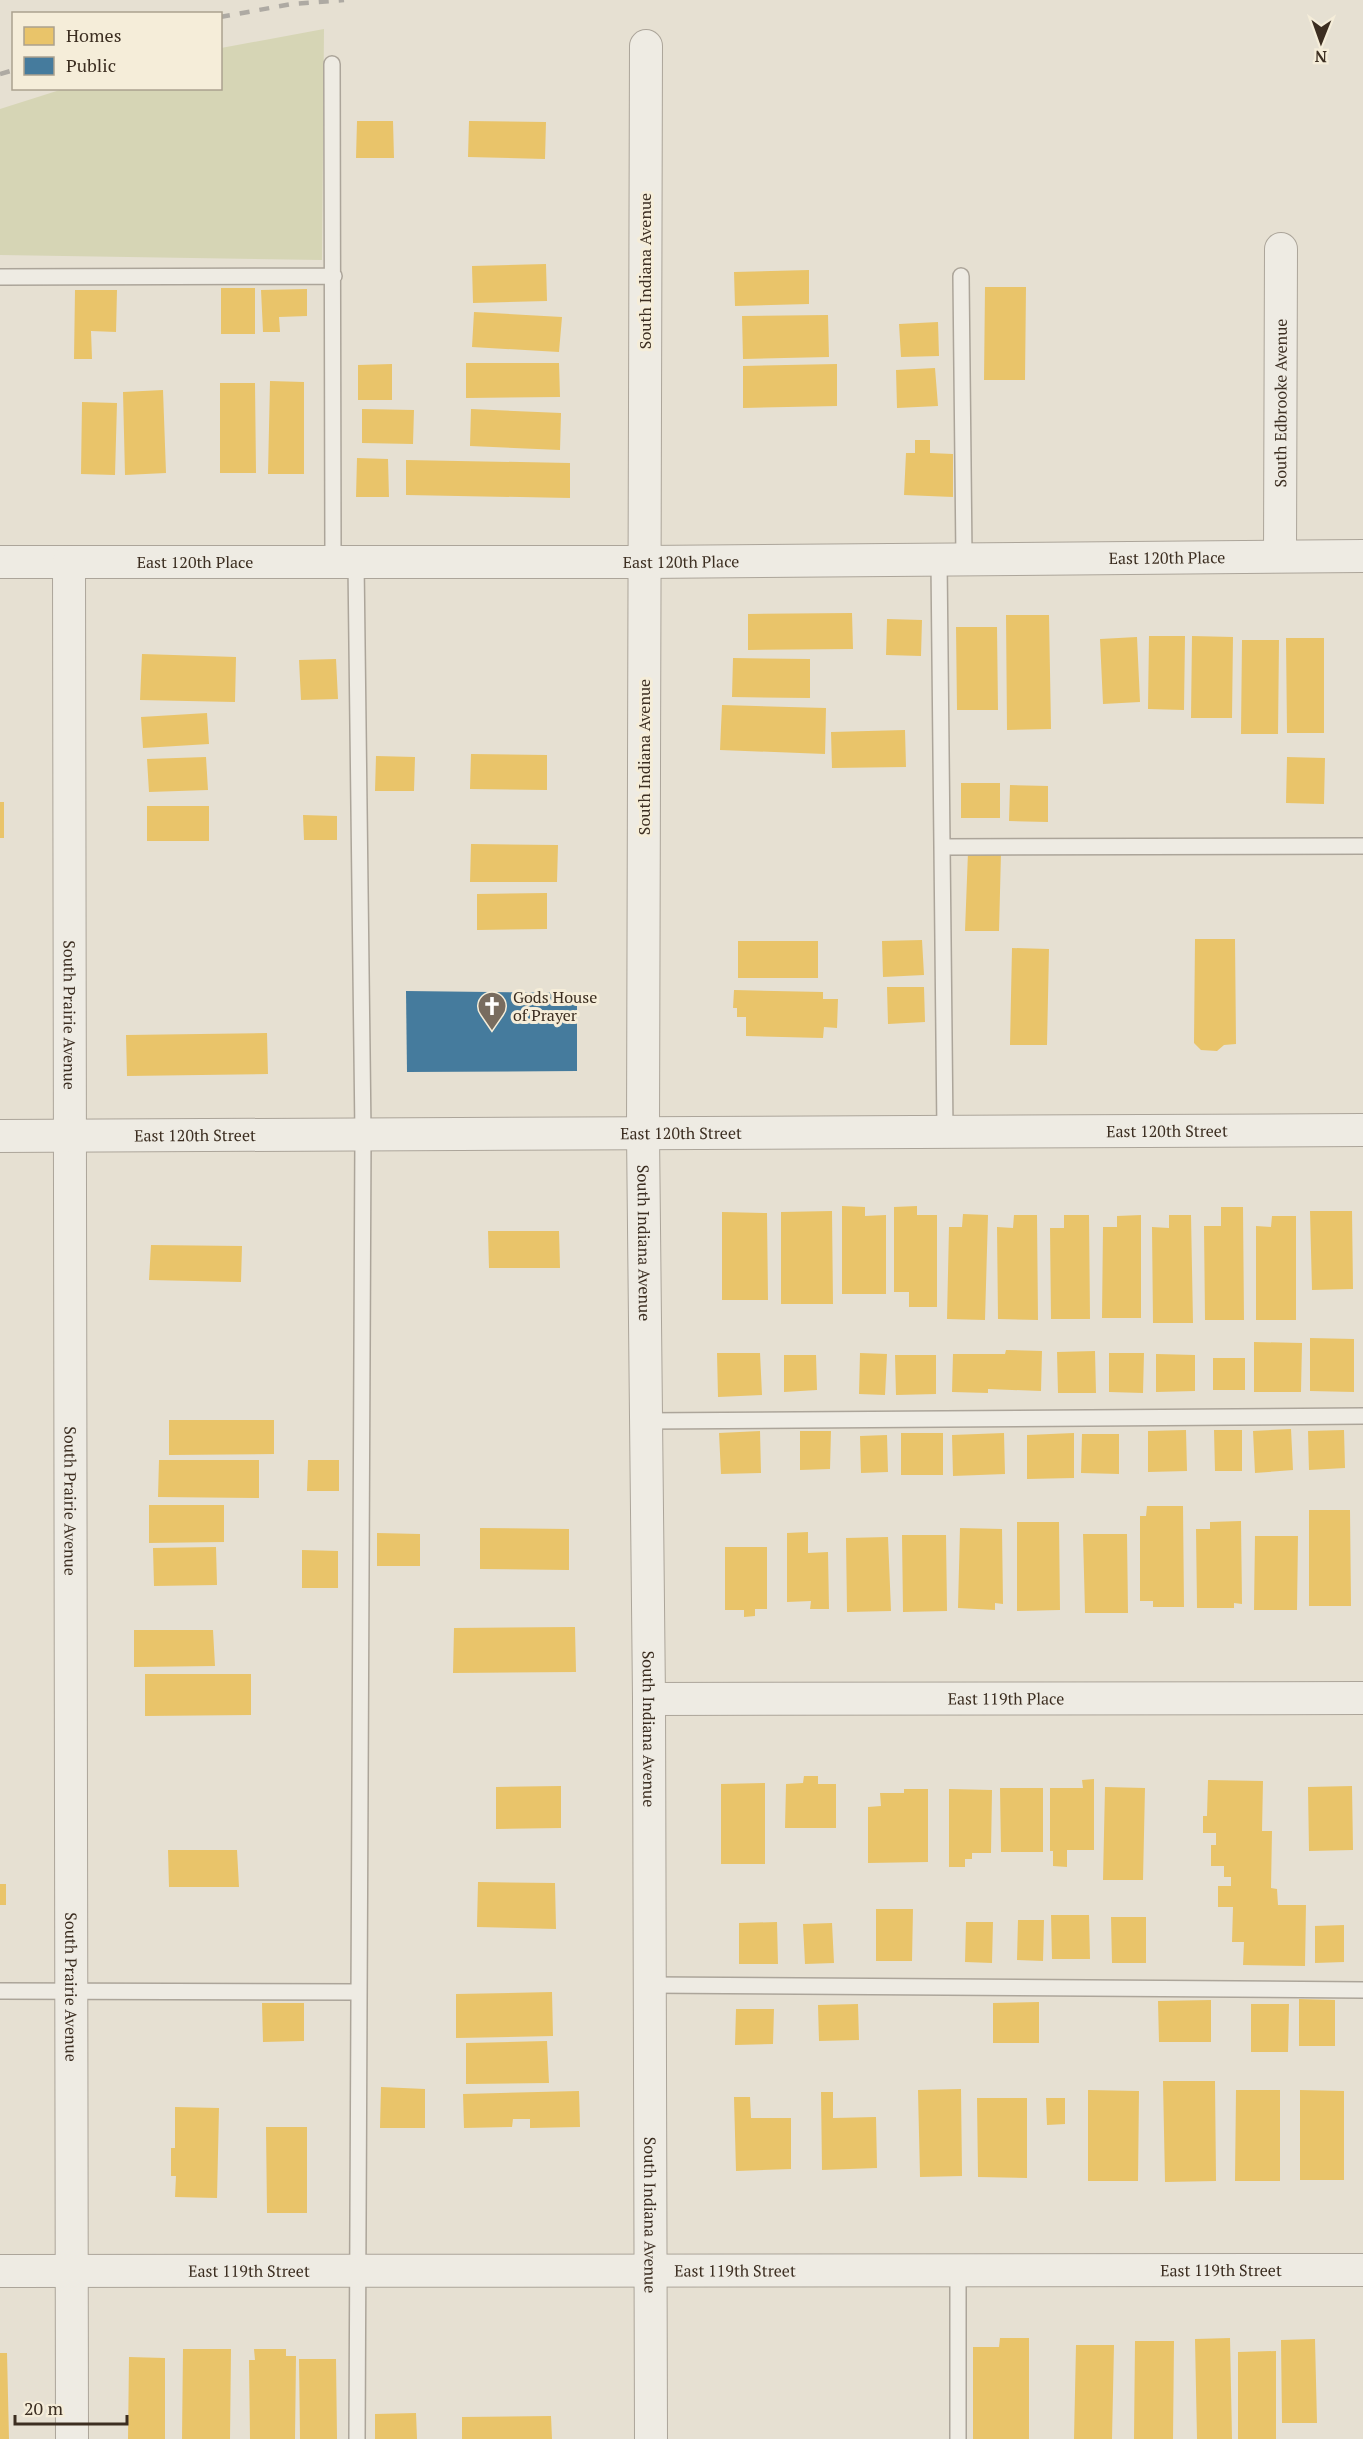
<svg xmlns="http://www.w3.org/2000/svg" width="1363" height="2439" font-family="'PT Serif',serif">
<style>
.green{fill:#d6d5b5}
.homes{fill:#e9c46a}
.public{fill:#457b9d}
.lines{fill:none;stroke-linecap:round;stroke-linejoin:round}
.lane-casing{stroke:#aca59a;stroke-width:18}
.street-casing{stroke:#aca59a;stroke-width:34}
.lane{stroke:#eeebe3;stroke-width:15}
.street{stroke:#eeebe3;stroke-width:32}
.rail{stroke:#aeaaa3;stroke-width:4.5;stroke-dasharray:10 10;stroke-linecap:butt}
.labels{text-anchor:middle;stroke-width:6;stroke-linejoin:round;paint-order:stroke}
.street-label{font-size:16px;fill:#3c2e21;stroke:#f5edd9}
.poi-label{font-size:16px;fill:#3c2e21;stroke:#f5edd9;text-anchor:start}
</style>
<rect width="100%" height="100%" fill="#e6e0d2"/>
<path class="green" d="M324,29L322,260L0,255V109L63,89L220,88L221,48Z"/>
<path class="homes" d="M357,121H393L394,158H356Z
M469,121L546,122L545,159L468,157Z
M546,264L547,301L473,303L472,266Z
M809,270V304L735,306L734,272Z
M985,287H1026L1025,380H984Z
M221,288H255V334H221Z
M307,289V316L279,317L280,332H263L261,290Z
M75,290H117L116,332L91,331L92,359H74Z
M474,312L562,317L559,352L472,347Z
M828,315L829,357L743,359L742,316Z
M938,322L939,356L901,357L899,324Z
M466,363H559L560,397L466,398Z
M392,364V400H358V365Z
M837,364V406L743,408V366Z
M935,368L938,406L897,408L896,370Z
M270,381L304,382V474H268Z
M220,383H255L256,473H220Z
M163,390L166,473L125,475L123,392Z
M82,402L117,403L115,475L81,474Z
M362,409L414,410L413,444L362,443Z
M471,409L561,413L560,450L470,446Z
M915,440H930V453L953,454V497L904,495L906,453H915Z
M357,458L388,459L389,497H356Z
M406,460L570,463V498L406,495Z
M852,613L853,649L748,650V614Z
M1006,615H1049L1051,729L1007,730Z
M887,619L922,620L921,656L886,655Z
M956,627H997L998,710H957Z
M1149,636H1185L1184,710L1148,709Z
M1192,636L1233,637L1232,718H1191Z
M1137,637L1140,702L1103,704L1100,639Z
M1286,638H1324V733H1287Z
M1242,640H1279L1278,734H1241Z
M142,654L236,657L235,702L140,700Z
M733,658L810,659V698L732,697Z
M336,659L338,699L301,700L299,660Z
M722,705L826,708L825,754L720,750Z
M207,713L209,744L143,748L141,717Z
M905,730L906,767L832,768L831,732Z
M471,754L547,755V790L470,789Z
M376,756L415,757L414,791H375Z
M206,757L208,790L149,792L147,759Z
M1287,757L1325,758L1324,804L1286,803Z
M961,783H1000V818H961Z
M1010,785L1048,786V822L1009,821Z
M0,802H4V838H0Z
M147,806H209V841H147Z
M303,815L337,816V840H304Z
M471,844L558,845L557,882H470Z
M968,852L1001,853L999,931H965Z
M547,893V929L477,930V894Z
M1195,939H1235L1236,1044L1224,1045L1217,1051L1201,1050L1194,1043Z
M922,940L924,975L883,977L882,941Z
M738,941H818V978H738Z
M1012,948L1049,949L1047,1045H1010Z
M887,987H924L925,1022L888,1024Z
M734,990L823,992V999H838L837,1028L824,1027L823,1038L746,1036V1017H737V1008H733Z
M267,1033L268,1074L127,1076L126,1035Z
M842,1206L865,1207V1216L886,1215V1294H842Z
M917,1206V1215H937V1307H909V1292H894V1207Z
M1221,1207H1243L1244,1320H1205L1204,1226H1221Z
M832,1211L833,1304H781V1212Z
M1310,1211H1352L1353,1289L1312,1290Z
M722,1212L767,1213L768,1300H722Z
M963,1214L988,1215L985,1320L947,1319L949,1227H962Z
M1014,1215H1037L1038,1320L998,1319L997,1227L1013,1228Z
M1064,1215H1089L1090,1319H1051L1050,1228H1064Z
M1141,1215V1318H1102L1103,1227H1117V1216Z
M1169,1215H1191L1193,1323H1153L1152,1227L1169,1228Z
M1272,1216H1296V1320H1256V1226L1271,1227Z
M488,1231H559L560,1268H489Z
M151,1245L242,1246L241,1282L149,1280Z
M1310,1338L1354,1339V1392L1310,1391Z
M1254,1342L1302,1343L1301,1392H1254Z
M1006,1350L1042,1351L1041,1391L988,1389V1393L952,1392L953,1354H1005Z
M1095,1351L1096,1393H1058L1057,1352Z
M717,1353H760L762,1395L718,1397Z
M860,1353L887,1354L885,1395L859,1394Z
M1109,1353H1144L1143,1393L1109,1392Z
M1156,1354L1195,1355V1391L1156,1392Z
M784,1355H816L817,1390L784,1392Z
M895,1355H936V1394L896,1395Z
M1213,1358H1245V1390H1213Z
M169,1420H274V1454L169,1455Z
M1291,1429L1293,1470L1255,1473L1253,1431Z
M1186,1430L1187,1471L1148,1472V1431Z
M1214,1430H1242V1471H1215Z
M1344,1430L1345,1468L1309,1470L1308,1431Z
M760,1431L761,1473L721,1474L719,1433Z
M800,1431H831L830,1469L800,1470Z
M901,1433H943V1475H901Z
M1004,1433L1005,1474L953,1476L952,1435Z
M1074,1433V1478L1027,1479V1435Z
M1082,1434H1119V1474L1081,1473Z
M887,1435L888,1472L861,1473L860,1436Z
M159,1460H259V1498L158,1497Z
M308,1460H339V1491H307Z
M149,1505H224V1542L149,1543Z
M1147,1506H1183L1184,1607H1153V1601H1140V1516H1146Z
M1309,1510H1350L1351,1606H1309Z
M1241,1521L1242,1604L1234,1603V1608H1197L1196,1529H1210V1522Z
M1017,1522H1059L1060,1610L1017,1611Z
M480,1528L569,1529V1570L480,1569Z
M960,1528L1002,1529L1003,1604L995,1603V1610L958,1608Z
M808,1532V1553L828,1552L829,1609H810L811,1601L787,1602V1533Z
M377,1533L420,1534V1566H377Z
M1083,1534H1127L1128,1613H1085Z
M902,1535H946L947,1611L903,1612Z
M1255,1536H1298L1297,1610H1254Z
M888,1537L891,1611L847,1612L846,1538Z
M216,1547L217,1585L154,1586L153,1548Z
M725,1547H767V1609H755V1616L744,1617V1610H725Z
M302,1550L338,1551V1588H302Z
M575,1627L576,1672L453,1673L454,1628Z
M134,1630H213L215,1666L134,1667Z
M145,1674H251V1715L145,1716Z
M804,1776H818V1784H836V1828H785L786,1784L803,1783Z
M1094,1779V1850H1067V1867L1053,1866V1851H1050V1788H1083L1082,1780Z
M1208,1780L1263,1781L1262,1831H1272L1271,1888L1277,1889L1278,1905H1306L1305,1966L1243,1965L1244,1942H1232L1233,1907H1218V1886H1231V1877H1224V1866H1211V1845H1216V1833H1203V1816H1207Z
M765,1783V1864H721V1784Z
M561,1786V1828L496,1829V1787Z
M1352,1786L1353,1850L1309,1851L1308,1787Z
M1105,1787L1145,1788L1143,1880H1103Z
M1000,1788H1043V1852H1001Z
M904,1789H928V1862L868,1863V1807L881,1806L880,1793H904Z
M949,1789L992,1790L991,1853H972V1859H965V1867H949Z
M168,1850H237L239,1887H169Z
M478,1882L555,1883L556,1929L477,1927Z
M0,1884H6V1905H0Z
M876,1909H913L912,1961H876Z
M1051,1915H1089L1090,1959H1052Z
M1111,1917H1146V1963H1112Z
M1018,1920H1044L1043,1961L1017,1960Z
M777,1922L778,1964H739V1923Z
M966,1922H993L992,1963L965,1962Z
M832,1923L834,1963L805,1964L803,1924Z
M1344,1925V1962L1315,1963V1926Z
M552,1992L553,2036L456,2038V1994Z
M1299,1999L1335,2000V2046H1299Z
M1211,2000V2042H1159L1158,2001Z
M1039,2002V2043H993V2003Z
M262,2003H304V2041L263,2042Z
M858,2004L859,2040L819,2041L818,2005Z
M1251,2004H1289L1288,2052H1251Z
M736,2009H774L773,2044L735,2045Z
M547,2041L549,2083L466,2084V2043Z
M1163,2081H1215L1216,2181L1165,2182Z
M381,2087L425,2089V2128H380Z
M961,2089L962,2176L920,2177L918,2090Z
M1088,2090L1139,2091L1138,2181H1088Z
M1236,2090H1280V2181H1235Z
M1300,2090L1344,2091V2180H1300Z
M579,2091L580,2127L530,2128V2119H513L512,2127L464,2128L463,2094Z
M821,2092H833V2118L876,2117L877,2168L822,2170Z
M734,2097H750L751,2118H791V2169L736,2171Z
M977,2098H1027V2178L978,2177Z
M1046,2098H1065V2124L1047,2125Z
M175,2107L219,2108L217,2198L175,2197L176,2176H171V2148H175Z
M266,2127H307V2213H267Z
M1000,2338H1029V2439H973V2347H999Z
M1230,2338L1232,2439H1197L1195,2339Z
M1315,2339L1317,2423H1282L1281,2340Z
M1135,2341H1174L1173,2439H1134Z
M1076,2345H1114L1112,2439H1074Z
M183,2349H231L230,2439H182Z
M254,2349H286V2356H296L295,2439H250L249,2360H255Z
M1276,2351V2439H1238V2352Z
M0,2353H7L9,2439H0Z
M129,2357L165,2358V2439H128Z
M299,2359H336L337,2439H300Z
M416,2413L417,2439H375V2414Z
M551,2416L552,2439H462V2417Z"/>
<path class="public" d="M406,991L577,993V1071L407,1072Z"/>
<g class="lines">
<g class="lane-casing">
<path id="lane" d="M332,64L333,562
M961,276L964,558
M0,277L334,276
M939,560L945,1132
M356,562L363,1134L357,2439
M942,847L1363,846
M646,1421L1363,1416
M650,1985L1363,1990
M0,1991L359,1992
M958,2439V2270"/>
</g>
<g class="street-casing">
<g id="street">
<path id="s1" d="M646,46L643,1133L649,1699L651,2439"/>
<path id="s2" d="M1280,556L1281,249"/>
<path id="s3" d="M0,562H645L1363,556"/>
<path id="s4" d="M69,562L72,2439"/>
<path id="s5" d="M0,1136L1363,1130"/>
<path id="s6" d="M649,1699L1363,1698"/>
<path id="s7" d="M0,2271L1363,2270"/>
</g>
</g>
<use href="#lane" class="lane"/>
<use href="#street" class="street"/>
<path class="rail" d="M220,17L292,4L344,0
M0,74L14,70"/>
</g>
<defs>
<g id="church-pin" transform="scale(1.5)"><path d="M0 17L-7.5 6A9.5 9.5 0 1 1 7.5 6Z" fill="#786c5f" stroke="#f5edd9"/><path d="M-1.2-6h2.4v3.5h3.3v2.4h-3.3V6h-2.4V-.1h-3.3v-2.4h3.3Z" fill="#fff"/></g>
</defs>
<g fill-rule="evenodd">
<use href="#church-pin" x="492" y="1006"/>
</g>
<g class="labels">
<g class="street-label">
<text transform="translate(645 271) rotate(-90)" y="6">South Indiana Avenue</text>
<text dy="6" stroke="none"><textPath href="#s2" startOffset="153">South Edbrooke Avenue</textPath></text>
<text dy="6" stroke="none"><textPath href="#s3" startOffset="1167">East 120th Place</textPath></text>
<text dy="6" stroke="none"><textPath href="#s3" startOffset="681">East 120th Place</textPath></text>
<text dy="6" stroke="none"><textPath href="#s3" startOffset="195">East 120th Place</textPath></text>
<text transform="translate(644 757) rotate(-90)" y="6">South Indiana Avenue</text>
<text dy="6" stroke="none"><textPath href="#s4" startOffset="453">South Prairie Avenue</textPath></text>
<text dy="6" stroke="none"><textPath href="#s5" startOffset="1167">East 120th Street</textPath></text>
<text dy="6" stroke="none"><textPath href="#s5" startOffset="681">East 120th Street</textPath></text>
<text dy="6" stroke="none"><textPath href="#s5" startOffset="195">East 120th Street</textPath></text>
<text dy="6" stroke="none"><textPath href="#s1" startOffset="1197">South Indiana Avenue</textPath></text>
<text dy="6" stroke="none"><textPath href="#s4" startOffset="939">South Prairie Avenue</textPath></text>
<text dy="6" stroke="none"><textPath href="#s6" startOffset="357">East 119th Place</textPath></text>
<text dy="6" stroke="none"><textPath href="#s1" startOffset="1683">South Indiana Avenue</textPath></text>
<text dy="6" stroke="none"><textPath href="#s4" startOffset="1425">South Prairie Avenue</textPath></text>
<text dy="6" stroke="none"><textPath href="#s1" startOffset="2169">South Indiana Avenue</textPath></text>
<text dy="6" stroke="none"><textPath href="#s7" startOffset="1221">East 119th Street</textPath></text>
<text dy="6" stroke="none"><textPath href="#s7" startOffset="249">East 119th Street</textPath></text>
<text dy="6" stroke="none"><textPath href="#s7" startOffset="735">East 119th Street</textPath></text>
</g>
<g class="poi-label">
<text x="513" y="1003">Gods House<tspan x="513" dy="18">of Prayer</tspan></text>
</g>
</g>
<rect x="12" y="12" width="210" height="78" fill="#f5edd9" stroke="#aba18f" stroke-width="1.5"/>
<rect x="24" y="27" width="30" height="18" fill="#e9c46a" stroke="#aba18f" stroke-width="1.5"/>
<text x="66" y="42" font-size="18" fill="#3c2e21">Homes</text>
<rect x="24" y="57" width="30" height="18" fill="#457b9d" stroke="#aba18f" stroke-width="1.5"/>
<text x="66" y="72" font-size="18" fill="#3c2e21">Public</text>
<g transform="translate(1321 42) rotate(181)" stroke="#f5edd9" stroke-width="4.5" paint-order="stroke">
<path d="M0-4.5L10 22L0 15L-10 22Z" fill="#3c2e21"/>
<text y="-9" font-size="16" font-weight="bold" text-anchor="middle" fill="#3c2e21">N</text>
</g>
<path d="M15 2415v9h112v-9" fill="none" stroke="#3c2e21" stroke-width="3"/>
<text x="24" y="2415" font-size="18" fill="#3c2e21" stroke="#f5edd9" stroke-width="4.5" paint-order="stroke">20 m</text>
</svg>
